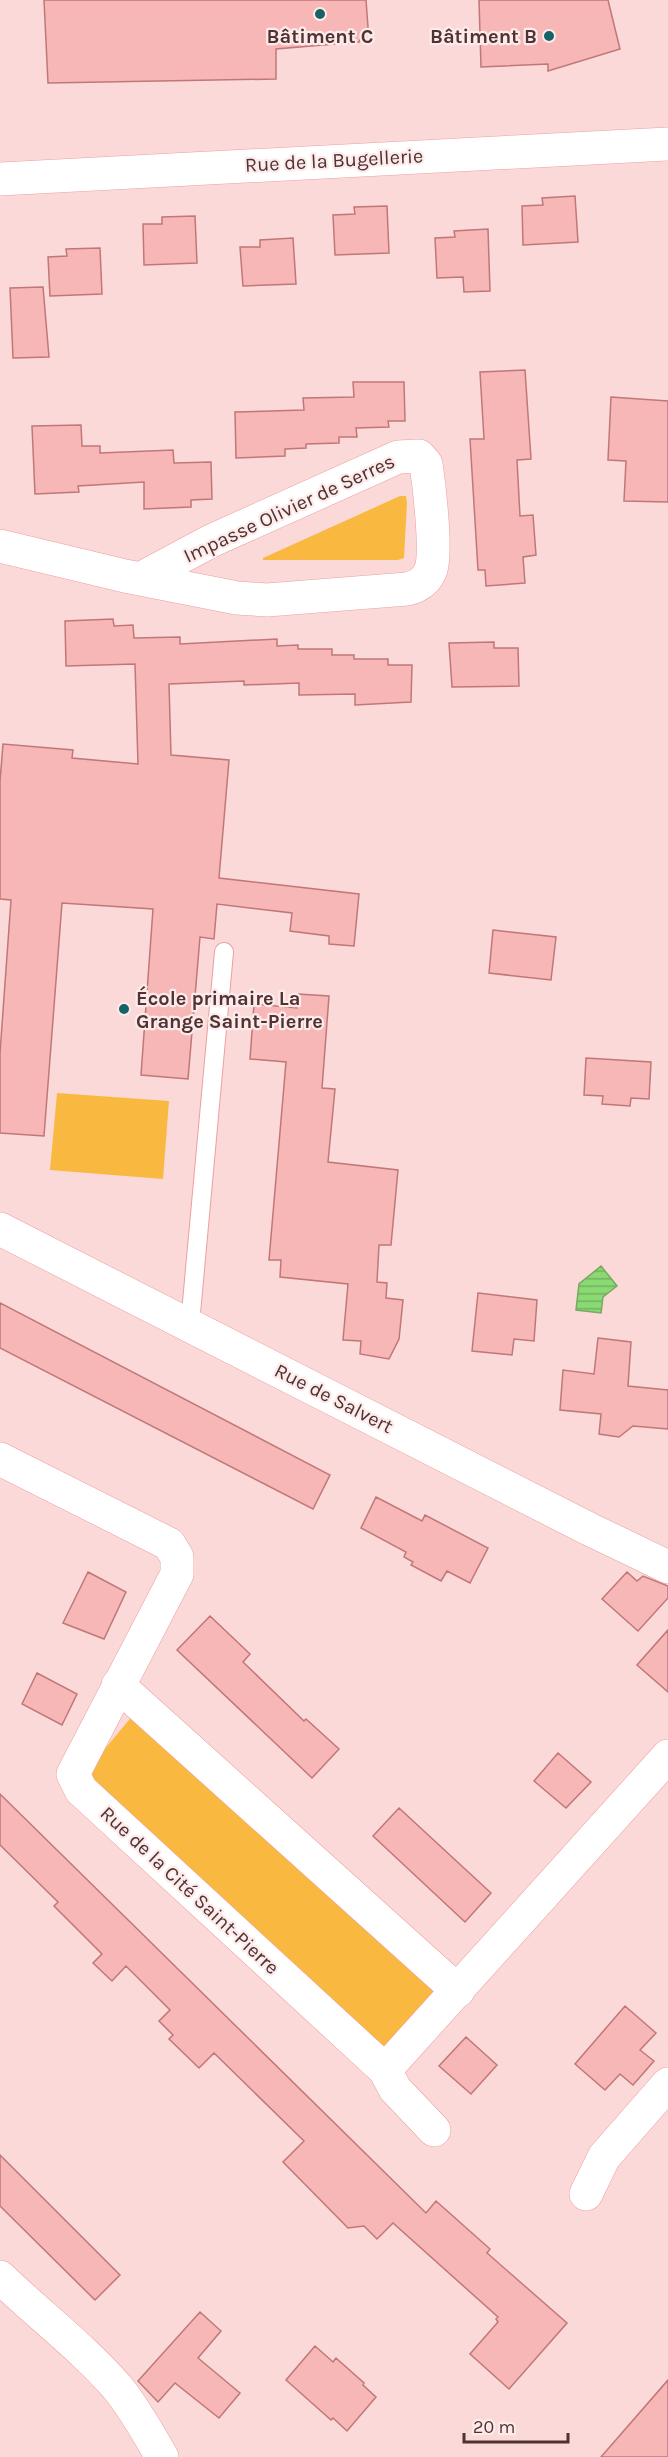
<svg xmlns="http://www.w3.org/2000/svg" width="668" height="2457" font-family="Karla,sans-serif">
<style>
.green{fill:#f9b941}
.water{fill:url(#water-rules);stroke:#79a860;stroke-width:1.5}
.building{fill:#f7b7b7;stroke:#c17778;stroke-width:1.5}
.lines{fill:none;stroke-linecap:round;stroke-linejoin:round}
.lane-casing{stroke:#ed9fa0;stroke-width:20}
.street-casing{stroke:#ed9fa0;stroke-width:34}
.lane{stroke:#fff;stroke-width:18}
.street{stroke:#fff;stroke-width:33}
.poi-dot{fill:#146467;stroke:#fcebea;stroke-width:2}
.labels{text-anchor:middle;stroke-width:4.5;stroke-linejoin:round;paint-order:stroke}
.poi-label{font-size:20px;font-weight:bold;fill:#513232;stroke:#fcebea}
.street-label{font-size:20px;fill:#513232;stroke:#fcebea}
</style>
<defs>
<pattern id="water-rules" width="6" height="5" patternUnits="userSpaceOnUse" patternTransform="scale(1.5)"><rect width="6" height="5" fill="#8ada74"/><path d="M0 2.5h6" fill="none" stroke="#73b160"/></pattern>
</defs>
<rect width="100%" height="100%" fill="#fad9d8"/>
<path class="green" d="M400,496H406L407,503L404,558L398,560H263V558Z
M57,1093L169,1101L163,1179L50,1170Z
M134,1714L443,1987L381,2054L82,1776Z"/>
<path class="water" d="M601,1266L617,1286L603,1297L601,1313L576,1310L579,1284Z"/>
<path class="building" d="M44,0H366L368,27L359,42L276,49V79L48,83Z
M479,0H608L620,49L548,71V64L481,67Z
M575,196L578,242L523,245L522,206L543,205L542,198Z
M387,206L389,253L335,255L333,215L355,214L354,207Z
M195,216L197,263L144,265L143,224H162V217Z
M488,229L490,291L464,292L463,277L437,278L435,238L455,237L454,231Z
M293,238L296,284L243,286L240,247H260V240Z
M100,248L102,294L50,296L48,257L67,256L66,249Z
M43,287L49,357L13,358L10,288Z
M525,370L531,459L517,460L520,516L533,515L536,555L523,557L525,583L486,586L485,570H478L470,439H484L480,372Z
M353,382H404L405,421H388L389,427L356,428L357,437H339V443L306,444V448L285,449V456L236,458L235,412L304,410L303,398L354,397Z
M611,397L668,401V502L624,501L626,461L608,460Z
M81,425L82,446H100V453L173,450L174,463L211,462L212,499L191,500V507L144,509V482L78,486L79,492L35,494L32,426Z
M113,619L114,626L133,625L134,638L180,637V644L277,639V646L298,645V649H332V655H354V659H388V665H412L411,702L355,705V694L299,695V683L244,685V681L169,684L171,755L229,760L219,878L359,894L354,946L329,944V936L290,931L292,913L217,904L214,939L200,937L188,1079L141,1075L153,909L62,903L44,1136L0,1133V1053L11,900L0,899V781L3,744L73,750L72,758L138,764L135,664L66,666L65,621Z
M494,642V648H518L519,686L452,687L449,643Z
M493,930L556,937L551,980L489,973Z
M298,994L329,996L322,1088L335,1089L328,1162L398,1170L391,1245H379L377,1282L387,1283L386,1298L403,1300L399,1339L389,1359L360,1354L361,1341L343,1340L348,1284L280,1277L281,1260H269L286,1062L250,1059L254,1004L297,1008Z
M586,1058L651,1062L649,1099L631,1098L630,1106L602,1104L603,1096L584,1095Z
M478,1293L537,1300L534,1341L514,1339L512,1355L472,1351Z
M0,1303L330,1475L313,1509L0,1348Z
M598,1338L631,1342L628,1386L668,1390V1429L633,1426L619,1437L599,1434L601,1414L560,1410L563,1370L594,1374Z
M376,1497L422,1521L425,1515L488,1548L470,1583L447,1571L441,1581L411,1565L413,1562L404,1557L406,1552L361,1528Z
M88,1572L126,1592L104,1639L63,1623Z
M627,1572L637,1581L643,1576L668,1586V1598L638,1631L602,1599Z
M210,1616L250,1654L243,1662L304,1721L306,1719L339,1749L312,1778L177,1650Z
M668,1630V1692L637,1665Z
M37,1673L77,1694L62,1725L22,1704Z
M558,1753L591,1782L566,1808L534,1781Z
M0,1794L426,2213L436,2201L490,2249L487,2253L567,2323L509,2389L470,2354L498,2322L496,2319L498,2317L393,2223L377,2239L364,2226L348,2228L283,2162L304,2141L214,2053L199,2068L169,2039L173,2035L159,2021L170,2010L126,1966L112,1981L93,1963L102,1954L54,1906L58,1902L0,1845Z
M399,1808L491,1893L465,1922L373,1836Z
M625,2006L656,2033L640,2050L654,2061L633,2085L620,2074L605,2090L575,2064Z
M466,2037L497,2065L471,2094L439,2066Z
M0,2155L120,2275L95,2300L0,2206Z
M200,2312L221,2331L198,2358L240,2393L219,2418L175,2383L158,2402L138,2381Z
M315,2346L333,2362L336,2358L364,2383L363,2385L376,2397L347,2431L333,2418L331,2420L286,2380Z
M668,2380V2457H601Z"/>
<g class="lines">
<g class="lane-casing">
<path id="lane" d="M190,1324L224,952"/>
</g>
<g class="street-casing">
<path id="street" d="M0,179L668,144
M0,546L125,576L237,598L267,600L407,589C419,586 427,581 431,569C437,551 429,484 426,464L419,456L398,457L211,541L140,579
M0,1229L589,1529L668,1567
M0,1459L169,1544L177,1557V1574L73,1774L81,1790L385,2070
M118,1685L458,1991
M434,2130L395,2089L385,2070L668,1756
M586,2194L604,2157L668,2084
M0,2277C38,2314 82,2347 117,2387C135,2409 148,2433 162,2457"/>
</g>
<use href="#lane" class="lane"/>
<use href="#street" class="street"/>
</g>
<g class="poi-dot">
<circle cx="320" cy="14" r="6"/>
<circle cx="549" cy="36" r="6"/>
<circle cx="124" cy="1009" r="6"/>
</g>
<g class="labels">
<g class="poi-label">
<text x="320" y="43">Bâtiment C</text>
<text x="537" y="43" text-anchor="end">Bâtiment B</text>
<text x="136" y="1005" text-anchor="start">École primaire La<tspan x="136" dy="23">Grange Saint-Pierre</tspan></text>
</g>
<g class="street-label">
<text transform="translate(334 160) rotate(-3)" y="7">Rue de la Bugellerie</text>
<text transform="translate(289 508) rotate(-25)" y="7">Impasse Olivier de Serres</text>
<text transform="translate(334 1398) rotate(27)" y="7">Rue de Salvert</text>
<text transform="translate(190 1890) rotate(43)" y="7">Rue de la Cité Saint-Pierre</text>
</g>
</g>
<path d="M464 2433v9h104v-9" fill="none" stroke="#513232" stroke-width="3"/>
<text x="473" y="2433" font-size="18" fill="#513232" stroke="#fcebea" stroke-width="4.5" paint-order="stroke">20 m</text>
</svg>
